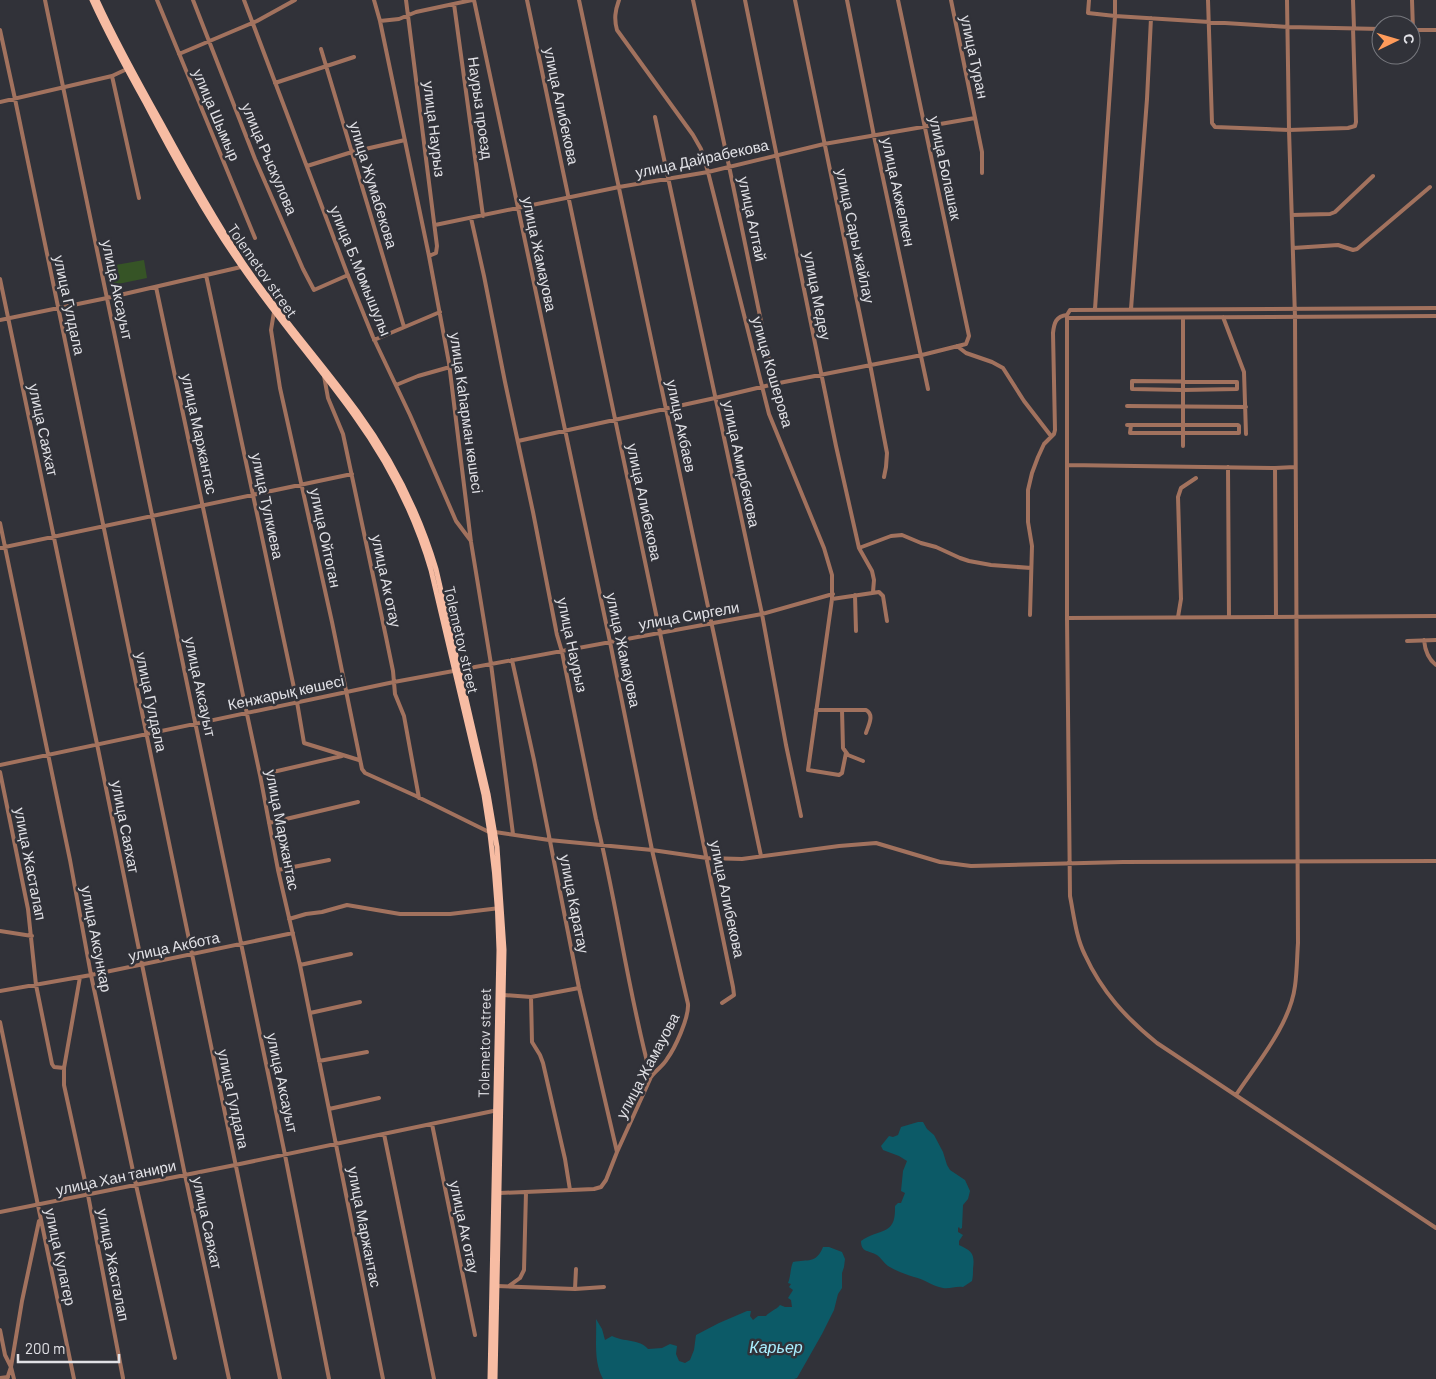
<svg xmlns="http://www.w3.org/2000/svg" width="1436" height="1379" font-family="Barlow,sans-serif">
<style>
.green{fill:#365426}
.water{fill:#0c5a67}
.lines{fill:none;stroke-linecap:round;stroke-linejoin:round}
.minor{stroke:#a2725e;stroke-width:4}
.major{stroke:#f7bca3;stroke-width:5}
.labels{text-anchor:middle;stroke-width:5;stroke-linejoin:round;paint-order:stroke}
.street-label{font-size:15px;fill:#e1e1e6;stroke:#313239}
.water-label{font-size:16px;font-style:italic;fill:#a9eefe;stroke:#313239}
</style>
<rect width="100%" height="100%" fill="#313239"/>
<path class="green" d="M144,260L147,278L113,285L110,266Z"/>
<path class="water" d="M918,1122H923L927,1129L934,1135L943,1152L947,1165L950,1170L965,1180L970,1191L968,1199L963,1205L962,1228L960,1229L959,1227L958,1228V1232L963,1235L959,1241V1245C972,1251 975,1254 973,1269C973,1273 973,1277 972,1281L963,1287C956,1286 950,1289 943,1288C932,1286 924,1279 914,1277C905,1274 896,1271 888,1266C884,1263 881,1258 877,1255C869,1250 861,1253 861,1241C880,1227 896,1237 895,1206L898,1203H901L905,1193L901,1191L903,1171L907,1161L899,1156L883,1150L881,1146L889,1136L893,1137L898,1135L901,1127Z
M823,1247H829L842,1252L845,1259L844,1267L842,1273V1288L838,1294L834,1310L822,1334L797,1378L794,1379H603C593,1361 597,1339 596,1319L602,1329L605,1340L612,1336C623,1342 640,1339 648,1349L662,1348L670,1344L677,1346L676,1354L679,1361L685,1363L690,1360L694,1350L696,1335L719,1323L747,1311H751L750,1316L753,1320L758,1316H766C770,1311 776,1310 780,1305L785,1307H792L791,1300L788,1298L793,1290L789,1287L791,1284L788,1283C791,1276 790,1269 793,1262C808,1259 816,1264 823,1247Z"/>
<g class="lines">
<path class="minor" d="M45,0L285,1155L329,1379
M157,0L255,238
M193,0L255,159L303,269L314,290L348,275
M244,0L347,273L373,337L410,415L456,521L471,541
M374,0L380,21L429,256L449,363L471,542L491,664L513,834
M406,0L437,246L436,253L429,256
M474,0L610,642L652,850L688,1004C689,1018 675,1048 667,1059C663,1066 656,1070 651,1077L617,1152L606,1180L601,1187L594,1189L500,1193
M527,0L660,633L733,987L734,995L722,1003
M579,0L761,856
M619,0C615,11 614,19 617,30L693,135L701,149L708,172L769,414L824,548L832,575V599L808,770L839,775L842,773L846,753
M693,0L729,166L774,384
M745,0L836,446L859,548L872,571L874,580L873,592
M795,0L870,364L887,453L886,467L884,477
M847,0L874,136L928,389
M951,0L982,152V173
M1089,0L1088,13L1115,16V0
M1208,0L1212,123L1215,127L1289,130L1348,128L1355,126L1356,122L1353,28
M1353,0L1354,28
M1412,0L1413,30
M454,4L483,216
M380,21L399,19L416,12L472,0
M0,30L15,99L280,1379
M1411,30H1436
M321,49L404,327
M179,54L257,21L295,0
M112,76L139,198
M275,83L354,57
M0,102L112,76L127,69
M655,117L762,614L786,745L801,816
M307,166L352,152L405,140
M1292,215L1330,214L1335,212L1373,176
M471,218L484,276L505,382L533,512L557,635L562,652L596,819C617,904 628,992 651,1077
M435,225L619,187L708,172L824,144L975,118
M1293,248L1338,245L1353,250L1357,249L1430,187
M206,275L253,495L297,702L304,743L359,760
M0,279L97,744L185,1175L229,1379
M156,287L260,775L278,870L300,965L383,1379
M1436,308L1070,310L1067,315V618L1070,896C1074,916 1076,937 1085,955C1102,992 1126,1018 1157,1043L1436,1228
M1095,309L1115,16L1288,27L1381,29
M1131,309L1147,99L1151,18
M274,312L271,330L280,388L332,622L362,769L365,773L416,796L491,833
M1223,317L1244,372L1246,434
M1067,318L1436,316
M0,320L107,298L241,267
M374,340L440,312
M957,346L966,353L992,362L1003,368L1024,401L1051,436
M324,376L328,398L343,434L386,637L393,671L395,694L404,716L419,798
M1132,381L1237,382V389L1183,390L1132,389Z
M396,385L418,376L450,367
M1127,406L1246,407
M1127,425H1238L1239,426V433H1130L1131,425
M518,441L715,398L774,384L922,355L966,344L969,336L898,0
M1183,446V318
M1067,465L1275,468L1276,617
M1228,467L1229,617
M1275,468L1295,467
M0,523L70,860L91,975L136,1185L175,1358
M0,548L352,474
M859,548L891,536L902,535L921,543L936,547L960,558L969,561L991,565L1031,568
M855,595L856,631
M832,599L879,592L883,596L887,621
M1030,615L1032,546L1028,522V490L1032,473L1038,457L1044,444L1054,434L1055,430L1053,333C1054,323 1056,316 1067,315
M1178,617L1181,599L1178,497L1181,488L1196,478
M1067,618L1436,616
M1424,640C1425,650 1428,659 1436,665
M1407,641L1436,640
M512,660L534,760L579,988L617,1152
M816,710H866C875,715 868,726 866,733
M842,710L843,748L848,755L863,761
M0,765L394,682L762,614L833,594
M0,772L28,909L36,985L52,1064L54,1067L64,1068
M260,775L342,756
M269,823L358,802
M495,832L549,840L652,850L707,858L742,859L839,846L876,843L940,862L971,866L1123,862L1436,861
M278,870L329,860
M289,919L306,914L322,912L347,905L400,914H450L500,908
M0,931L32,936
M300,965L351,954
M80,977L64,1068V1085L88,1195L123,1378
M0,991L91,975L293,933
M503,995L531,997L579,988
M531,997L532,1042L540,1055L543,1063L565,1159L570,1190
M310,1013L360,1002
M0,1022L74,1379
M319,1061L367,1052
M1236,1095C1257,1063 1290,1025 1295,986C1297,972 1297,957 1298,943L1295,317L1289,130L1287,0
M329,1109L379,1098
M432,1124L475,1335
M384,1134L434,1379
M0,1212L235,1165L498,1110
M497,1286L575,1289L604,1287
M509,1286L520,1278L524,1270L526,1192
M575,1289L576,1269
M0,1330L5,1355L11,1367L14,1379
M0,1378L8,1377
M7,1379L11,1367L22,1301L39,1221"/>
<path class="major" d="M92,0C108,35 127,70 146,104C175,160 206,216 242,267C277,318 318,365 354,415C388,462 415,515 431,570L484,795C493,847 498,898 499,950L490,1379
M97,0C116,42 139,83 162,124C188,172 215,221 246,267C281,317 321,362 357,411C392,459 419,512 436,569L488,794L497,847L504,950L495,1379"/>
</g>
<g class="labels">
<g class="street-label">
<text transform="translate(974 57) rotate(78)" y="5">улица Туран</text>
<text transform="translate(561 106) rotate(78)" y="5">улица Алибекова</text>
<text transform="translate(480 108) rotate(82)" y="5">Наурыз проезд</text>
<text transform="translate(216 115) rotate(67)" y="5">улица Шымыр</text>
<text transform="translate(434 129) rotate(83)" y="5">улица Наурыз</text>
<text transform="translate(269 159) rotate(67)" y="5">улица Рыскулова</text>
<text transform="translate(702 159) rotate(-12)" y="5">улица Дайрабекова</text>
<text transform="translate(945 168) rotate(78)" y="5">улица Болашак</text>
<text transform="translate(373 185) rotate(73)" y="5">улица Жумабекова</text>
<text transform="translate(898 192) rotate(78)" y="5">улица Акжелкен</text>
<text transform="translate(752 219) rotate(78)" y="5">улица Алтай</text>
<text transform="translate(855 236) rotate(78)" y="5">улица Сары жайлау</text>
<text transform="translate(539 254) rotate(78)" y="5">улица Жамауова</text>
<text transform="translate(262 271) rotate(55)" y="5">Tolemetov street</text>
<text transform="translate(360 271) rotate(68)" y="5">улица Б.Момышулы</text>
<text transform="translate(117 290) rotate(78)" y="5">улица Аксауыт</text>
<text transform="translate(817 296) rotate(79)" y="5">улица Медеу</text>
<text transform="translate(69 305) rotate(78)" y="5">улица Гулдала</text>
<text transform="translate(772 372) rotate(74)" y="5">улица Кошерова</text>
<text transform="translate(466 413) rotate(82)" y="5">улица Каһарман көшесі</text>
<text transform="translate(681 426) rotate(78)" y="5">улица Акбаев</text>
<text transform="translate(43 430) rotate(78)" y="5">улица Саяхат</text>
<text transform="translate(199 434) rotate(78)" y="5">улица Маржантас</text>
<text transform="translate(741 464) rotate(78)" y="5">улица Амирбекова</text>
<text transform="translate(644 502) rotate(78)" y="5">улица Алибекова</text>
<text transform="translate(267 506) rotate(78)" y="5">улица Тулкиева</text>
<text transform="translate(325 538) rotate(78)" y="5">улица Ойтоган</text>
<text transform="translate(386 581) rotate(78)" y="5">улица Ак отау</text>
<text transform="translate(689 616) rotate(-10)" y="5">улица Сиргели</text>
<text transform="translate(461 640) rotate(77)" y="5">Tolemetov street</text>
<text transform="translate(572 645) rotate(78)" y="5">улица Наурыз</text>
<text transform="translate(623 650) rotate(78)" y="5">улица Жамауова</text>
<text transform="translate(200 687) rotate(78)" y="5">улица Аксауыт</text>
<text transform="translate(286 693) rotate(-12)" y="5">Кенжарық көшесі</text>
<text transform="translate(151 702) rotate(78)" y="5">улица Гулдала</text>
<text transform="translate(125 827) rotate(79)" y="5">улица Саяхат</text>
<text transform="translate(282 830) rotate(79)" y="5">улица Маржантас</text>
<text transform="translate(30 864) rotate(79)" y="5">улица Жасталап</text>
<text transform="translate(727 899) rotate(78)" y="5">улица Алибекова</text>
<text transform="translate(574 904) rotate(79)" y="5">улица Каратау</text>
<text transform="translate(96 939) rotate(79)" y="5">улица Аксункар</text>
<text transform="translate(174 947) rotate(-12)" y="5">улица Акбота</text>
<text transform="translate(485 1043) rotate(-89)" y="5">Tolemetov street</text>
<text transform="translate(648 1066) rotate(-62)" y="5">улица Жамауова</text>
<text transform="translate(282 1083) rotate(78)" y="5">улица Аксауыт</text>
<text transform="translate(233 1099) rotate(78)" y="5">улица Гулдала</text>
<text transform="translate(116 1178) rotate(-12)" y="5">улица Хан танири</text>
<text transform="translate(207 1223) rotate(78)" y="5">улица Саяхат</text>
<text transform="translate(364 1227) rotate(79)" y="5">улица Маржантас</text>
<text transform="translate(464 1227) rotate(78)" y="5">улица Ак отау</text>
<text transform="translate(60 1257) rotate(78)" y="5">улица Кулагер</text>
<text transform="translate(113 1265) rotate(79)" y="5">улица Жасталап</text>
</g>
<g class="water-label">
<text x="776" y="1353">Карьер</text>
</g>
</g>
<g transform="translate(1396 40) rotate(85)"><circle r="24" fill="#313239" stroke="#77787e"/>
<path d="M0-4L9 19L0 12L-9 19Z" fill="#ff9b5a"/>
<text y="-8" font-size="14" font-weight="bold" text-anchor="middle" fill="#e1e1e6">С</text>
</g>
<path d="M18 1354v8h101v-8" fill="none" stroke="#e1e1e6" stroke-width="2.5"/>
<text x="25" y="1354" font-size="15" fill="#e1e1e6" stroke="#313239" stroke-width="4" paint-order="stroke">200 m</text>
</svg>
